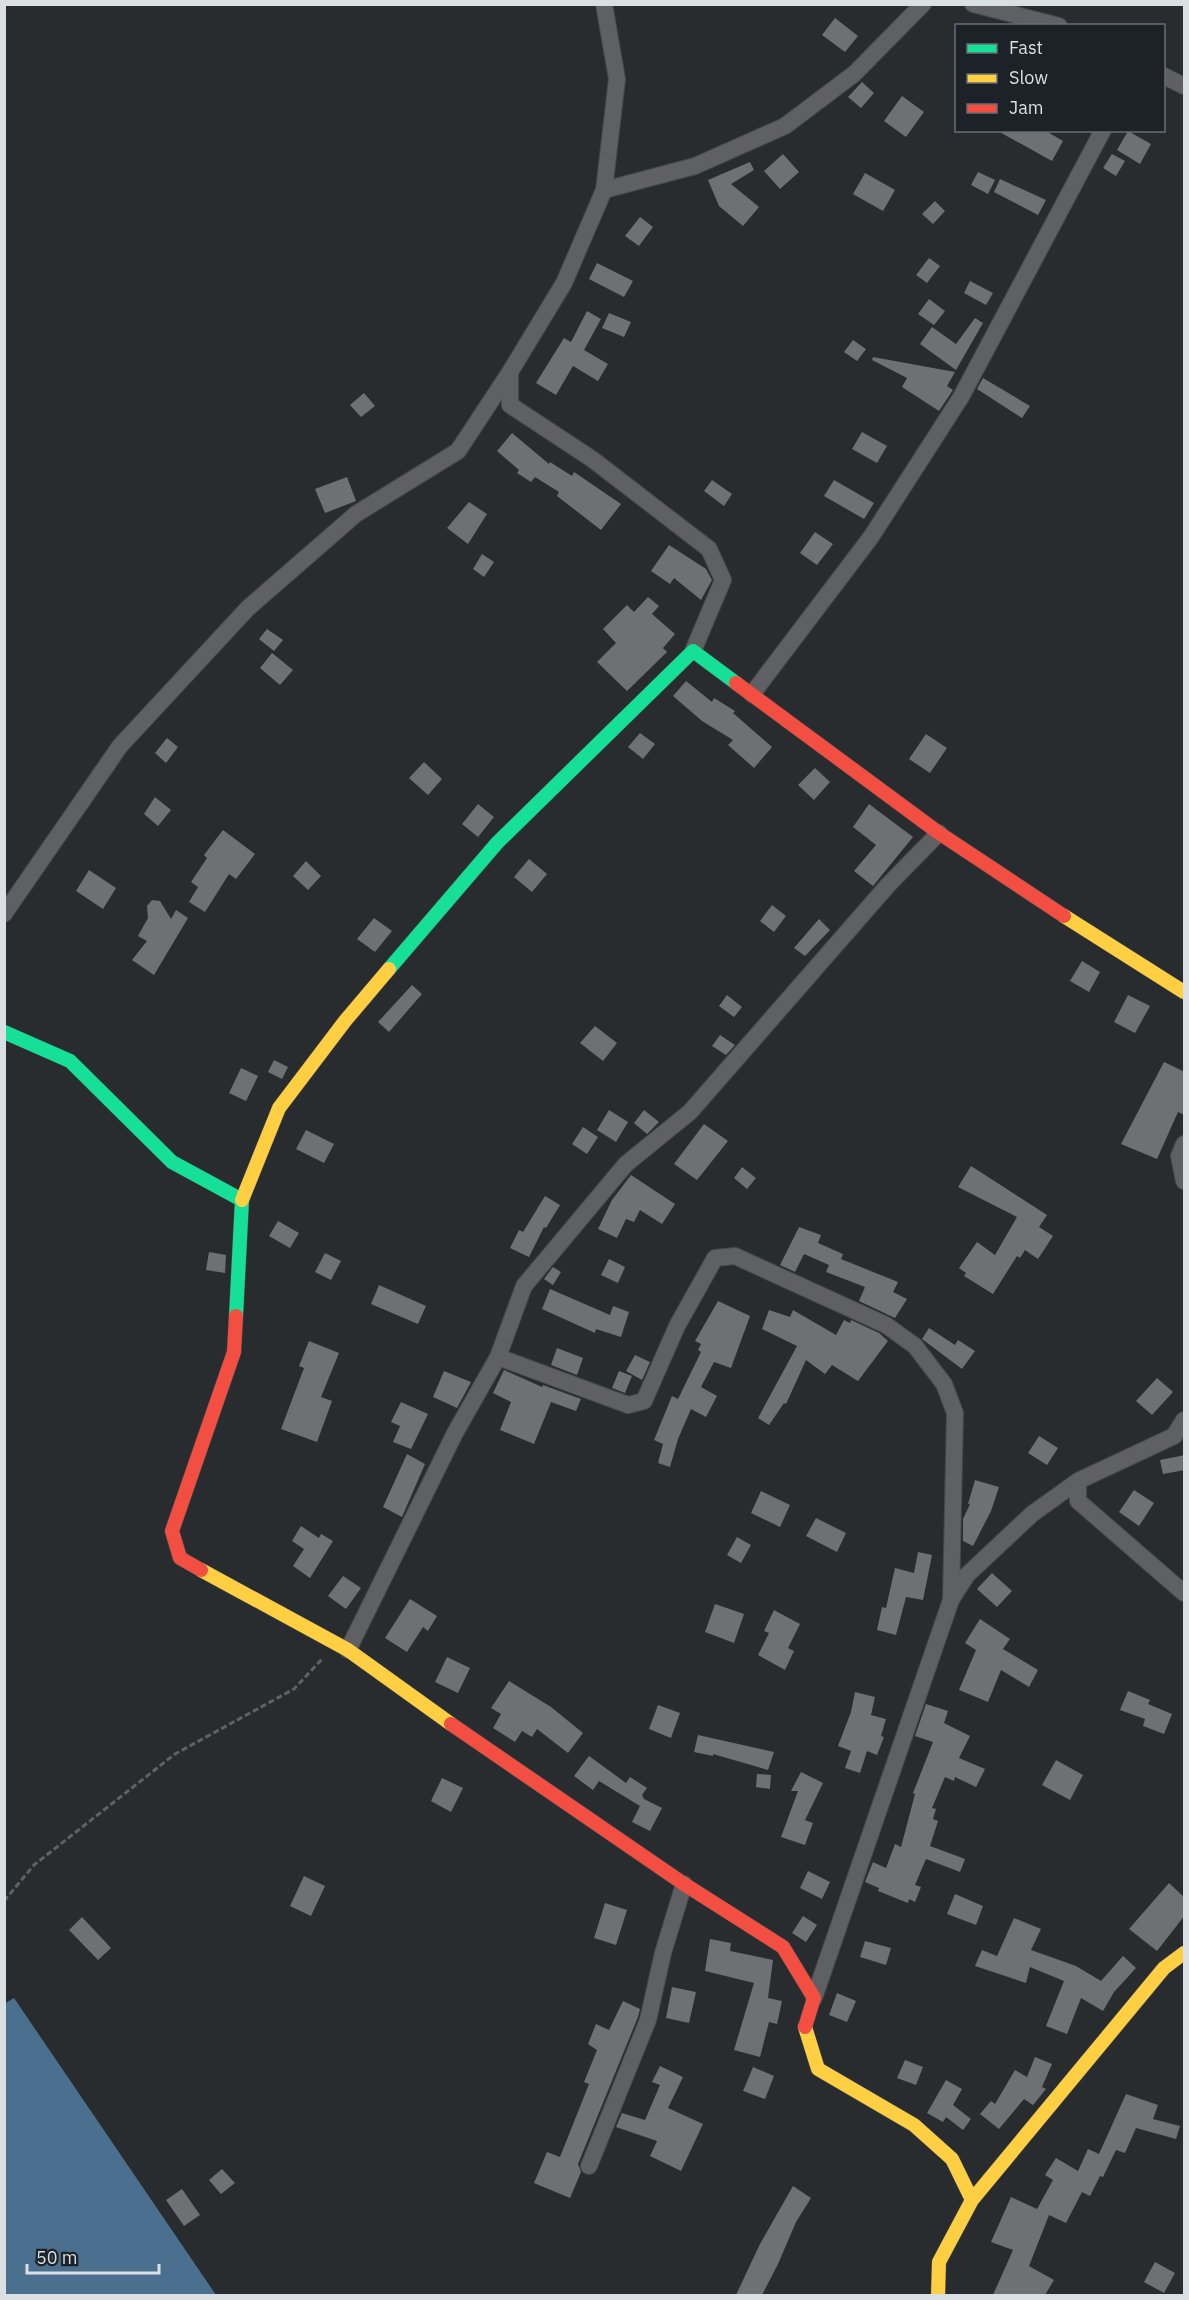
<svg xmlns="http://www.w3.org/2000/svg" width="1189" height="2300" font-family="'IBM Plex Sans',sans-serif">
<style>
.water{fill:#4a6f8f}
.building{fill:#6e7174}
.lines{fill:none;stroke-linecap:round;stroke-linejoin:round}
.street-casing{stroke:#46494c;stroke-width:18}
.fast-casing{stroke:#46494c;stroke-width:15}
.slow-casing{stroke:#46494c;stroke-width:15}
.jam-casing{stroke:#46494c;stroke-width:15}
.path{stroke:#5f6265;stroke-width:3;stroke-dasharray:6 3;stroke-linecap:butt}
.street{stroke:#5e6063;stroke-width:16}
.fast{stroke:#16e098;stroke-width:14}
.slow{stroke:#ffcf43;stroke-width:14}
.jam{stroke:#f24e42;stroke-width:14}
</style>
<rect width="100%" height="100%" fill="#282c2f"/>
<path class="water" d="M14,1998L216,2295H5L4,2004Z"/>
<path class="building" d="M835,18L858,36L845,52L822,35Z
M862,82L874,93L861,108L848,97Z
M902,96L924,112L906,137L884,121Z
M996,130H1044L1063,141L1052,161Z
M1128,131L1151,144L1140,164L1117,150Z
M783,154L799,172L780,189L764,171Z
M1112,154L1125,161L1116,176L1103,168Z
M750,162L754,170L731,184L759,207L743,226L719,206L708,180Z
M978,172L995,180L988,194L971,185Z
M865,173L895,190L883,211L853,194Z
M1000,179L1046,200L1038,215L994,192Z
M935,201L945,211L933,224L922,214Z
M640,217L653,227L639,246L625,236Z
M929,258L940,266L927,283L916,275Z
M597,263L633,281L624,297L589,279Z
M970,281L993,293L986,305L964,293Z
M929,299L945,311L934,325L918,314Z
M587,311L601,319L584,350L608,364L598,381L573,366L556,395L536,383L564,338L571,342Z
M609,313L631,322L624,337L602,328Z
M975,318L983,323L956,370L920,344L932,327L956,344Z
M853,340L866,349L857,361L844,352Z
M873,357L955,372L947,386L953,390L939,411L902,387L907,378L872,360Z
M983,378L1030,406L1022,418L977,389Z
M364,393L375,406L361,417L350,405Z
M862,432L887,446L877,463L852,449Z
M512,433L549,464L550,462L572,476L574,472L621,504L601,530L557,496L559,492L535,477L531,482L517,473L519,470L497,451Z
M347,477L356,501L325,513L315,489Z
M712,480L732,494L724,506L704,491Z
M834,480L874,503L864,519L824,496Z
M469,502L487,514L468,544L447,528Z
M815,532L833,544L817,565L800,553Z
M669,545L706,569L712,580L701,600L674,578L670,584L651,571Z
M482,554L494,562L484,577L473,569Z
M648,597L659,606L652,614L675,634L663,648L667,652L627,691L597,662L616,643L603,629L627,605L634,612Z
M267,629L283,640L274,651L259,639Z
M272,653L293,670L280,685L260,668Z
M686,681L712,702L714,698L735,711L733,713L772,747L754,768L728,745L733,740L702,721L673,696Z
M640,733L655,744L643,759L628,747Z
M926,734L947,748L930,773L909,759Z
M167,738L178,747L166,763L155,753Z
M424,762L442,779L428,795L409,778Z
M815,768L830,782L814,800L798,785Z
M155,797L171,810L158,826L144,814Z
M478,804L494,817L478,837L462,824Z
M869,804L913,837L873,886L854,871L876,845L853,827Z
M223,830L255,854L236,879L229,874L205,912L189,902L198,887L191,882L207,858L204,855Z
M529,859L547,874L532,892L514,877Z
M306,861L321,876L308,890L293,876Z
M89,870L116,888L103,909L76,891Z
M152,900L160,901L171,919L176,910L188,918L154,975L132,960L147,941L138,936L148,918L147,906Z
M772,905L786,916L774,932L760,921Z
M374,918L392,931L375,952L357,939Z
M819,919L830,930L805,956L794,948Z
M1082,961L1100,972L1089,992L1070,981Z
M412,985L422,994L389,1032L378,1022Z
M727,995L742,1007L734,1017L719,1006Z
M1128,995L1150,1006L1135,1033L1114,1022Z
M595,1026L617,1043L603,1061L580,1043Z
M720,1035L735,1045L726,1055L712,1046Z
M274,1060L288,1067L282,1079L268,1072Z
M1164,1062L1185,1072V1115L1178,1112L1157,1159L1121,1144Z
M241,1068L258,1076L246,1101L229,1093Z
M609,1110L628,1122L616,1142L597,1130Z
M644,1110L659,1122L647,1134L634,1123Z
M704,1124L728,1141L697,1180L674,1164Z
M583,1127L598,1137L587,1154L572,1144Z
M306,1130L334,1144L324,1163L296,1149Z
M971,1166L1047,1215L1039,1227L1053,1236L1038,1259L1025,1250L1020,1258L1017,1256L993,1294L964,1276L966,1273L959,1268L977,1242L995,1255L1017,1217L958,1187Z
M742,1167L756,1178L747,1189L734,1178Z
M631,1175L675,1204L662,1224L640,1210L634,1222L626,1219L617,1238L598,1229L612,1200Z
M545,1196L560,1205L546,1228L544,1227L529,1257L510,1248L519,1230L523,1232Z
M278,1221L299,1233L290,1248L269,1236Z
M799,1227L821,1235L818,1243L843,1254L841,1259L898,1282L893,1292L907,1299L895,1318L859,1301L865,1287L826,1272L829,1265L804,1254L795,1272L780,1265Z
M209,1252L226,1255L225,1273L206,1270Z
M325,1253L341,1261L331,1280L315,1272Z
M609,1259L625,1267L618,1283L601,1275Z
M553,1267L561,1272L553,1285L544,1279Z
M379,1285L426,1306L418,1324L371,1304Z
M550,1289L610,1315L613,1306L629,1312L621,1337L596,1329L595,1333L542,1309Z
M718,1301L750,1316L731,1368L714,1362L701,1387L717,1396L706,1417L691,1409L678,1439L670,1467L658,1463L663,1444L654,1440L672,1396L678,1399L701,1352L698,1350L701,1344L695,1341Z
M769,1310L790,1317L793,1310L836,1335L844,1320L850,1323L851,1320L879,1333L888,1341L858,1381L832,1365L825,1374L806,1360L786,1404L784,1403L769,1425L758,1418L797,1346L762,1329Z
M929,1328L955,1345L958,1340L975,1351L962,1369L922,1339Z
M309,1341L339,1353L321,1397L332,1401L317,1442L281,1429L304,1368L299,1366Z
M557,1348L583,1358L577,1375L551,1365Z
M635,1355L650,1362L642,1380L626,1371Z
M504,1370L542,1387L543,1385L581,1399L576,1411L551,1402L534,1444L500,1430L511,1402L493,1393Z
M444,1371L471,1382L457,1408L433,1397Z
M619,1371L632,1376L625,1393L612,1388Z
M1157,1378L1173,1392L1152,1415L1136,1401Z
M401,1402L428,1414L411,1449L393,1442L400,1426L391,1422Z
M1039,1436L1058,1448L1047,1465L1028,1453Z
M407,1454L425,1464L402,1517L383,1507Z
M1185,1455V1470L1163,1474L1160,1460Z
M975,1480L999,1487L991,1511L973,1546L963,1541V1519L970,1504H968Z
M1134,1490L1154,1503L1139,1526L1119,1512Z
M761,1491L790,1505L780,1527L751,1513Z
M816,1518L846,1533L837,1552L806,1536Z
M301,1526L319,1538L321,1534L333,1541L310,1578L293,1566L304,1549L292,1541Z
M737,1537L751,1545L741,1563L727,1555Z
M918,1552L932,1555L923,1600L906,1597L896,1635L877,1630L882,1607L886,1608L895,1568L914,1573Z
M992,1573L1012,1591L997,1607L977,1589Z
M343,1576L361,1588L346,1609L328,1596Z
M410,1599L437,1616L428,1631L423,1627L407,1652L385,1638Z
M715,1604L744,1614L734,1643L705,1632Z
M774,1610L800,1624L788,1648L794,1651L785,1670L758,1655L769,1633L764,1631Z
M980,1619L1010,1639L1003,1649L1038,1670L1029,1687L1001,1670L988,1702L959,1690L976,1650L965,1643Z
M447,1657L470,1668L458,1693L435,1682Z
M509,1681L551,1707L583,1733L568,1753L537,1729L532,1737L522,1731L515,1742L493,1728L501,1714L491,1708Z
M1128,1691L1150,1700L1148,1704L1172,1714L1164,1734L1143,1726L1145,1719L1120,1710Z
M855,1692L875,1697L871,1715L886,1719L881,1736L884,1737L877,1755L867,1751L860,1773L845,1768L851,1751L838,1746L851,1712Z
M926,1704L948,1711L944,1723L970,1736L959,1758L985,1769L976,1787L955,1777L954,1781L945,1777L932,1808L936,1809L933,1819L938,1821L930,1846L965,1859L960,1872L926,1859L915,1885L921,1887L915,1902L909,1899L908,1903L878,1891L879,1888L865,1882L873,1862L886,1868L895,1844L901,1847L915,1794L913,1793L933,1742L915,1736Z
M658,1705L680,1713L671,1738L649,1729Z
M698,1735L774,1752L768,1770L713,1754V1756L694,1752Z
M589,1756L626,1783L630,1777L647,1788L642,1795L644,1799L662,1808L650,1831L632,1822L640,1806L599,1781L593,1790L574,1776Z
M1056,1760L1083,1775L1070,1800L1042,1785Z
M801,1772L823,1783L805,1820L813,1823L805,1845L781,1837L798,1791H791Z
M757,1774L771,1775L770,1789L756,1787Z
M442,1778L463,1788L451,1812L431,1801Z
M808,1871L830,1882L822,1899L800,1888Z
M304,1876L325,1886L311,1916L290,1906Z
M1169,1883L1185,1898V1915L1157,1951L1129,1929Z
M955,1894L983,1906L976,1925L947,1914Z
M605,1903L627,1910L616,1945L594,1938Z
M803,1916L817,1925L806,1942L792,1933Z
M82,1917L111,1948L98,1960L69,1930Z
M1014,1918L1041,1929L1031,1950L1076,1966L1101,1981L1123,1956L1136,1968L1114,1992L1103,2011L1081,1998L1067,2034L1046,2026L1064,1981L1030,1967L1026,1983L975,1966L982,1950L997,1956Z
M710,1939L731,1943L730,1951L773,1960L768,1998L782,2001L777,2024L769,2022L760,2057L734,2050L754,1983L705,1971Z
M865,1941L891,1948L886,1965L860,1957Z
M672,1987L696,1992L689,2023L666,2018Z
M837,1993L856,2001L847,2022L829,2015Z
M623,2001L640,2009L638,2017L578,2164L581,2172L570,2198L534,2183L547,2152L560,2157L589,2084L584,2082L597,2050L588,2044L596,2024L609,2030Z
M1035,2057L1052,2064L1042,2087L1046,2089L1033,2105L1024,2099L999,2129L980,2114L991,2101L995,2104L1015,2070L1027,2077Z
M905,2060L923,2067L916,2085L897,2078Z
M660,2066L683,2077L668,2108L703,2124L681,2171L650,2156L657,2141L616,2127L622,2113L645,2120L660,2085L652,2082Z
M753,2067L774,2076L765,2099L743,2091Z
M946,2080L962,2089L953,2105L971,2119L963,2130L946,2117L943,2122L927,2113Z
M1126,2094L1158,2105L1153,2119L1180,2126L1176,2139L1136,2128L1125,2153L1116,2150L1103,2177L1100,2176L1090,2196L1082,2192L1066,2223L1049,2215L1029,2266L1054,2280L1045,2295H993L1013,2250L991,2242L1011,2197L1037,2209L1053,2180L1045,2175L1056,2158L1078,2171L1088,2149L1099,2154Z
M222,2169L235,2183L221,2194L209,2180Z
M793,2186L811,2198L796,2222L778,2264L762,2295H736L760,2244Z
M182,2189L200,2215L184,2226L166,2200Z
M1155,2262L1175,2273L1164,2293L1144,2282Z"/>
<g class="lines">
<g class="street-casing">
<path id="street" d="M973,4L1059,26
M1164,76L1184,86
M604,190L617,79L604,4
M693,651L723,580L709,549L592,459L510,405V372L564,283L604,190L695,166L785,126L854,74L923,4
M752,694L871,537L961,397L1103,130
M4,914L120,746L248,608L356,514L458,451L510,372
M1184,1144L1179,1156L1184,1181
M498,1357L628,1405L644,1401L677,1326L715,1258L735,1256L886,1325L915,1346L944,1384L955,1413L951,1600
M1078,1481V1501L1184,1593
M348,1650L455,1433L498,1357L524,1286L626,1164L690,1112L889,884L939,833
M814,1998L951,1600L967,1575L1032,1514L1078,1481L1174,1436L1184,1420
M589,2166L648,2020L663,1953L684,1884"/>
</g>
<g class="fast-casing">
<path id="fast" d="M389,969L497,843L693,651L736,683
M4,1032L70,1061L172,1162L242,1200L236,1316"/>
</g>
<g class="slow-casing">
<path id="slow" d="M1064,916L1184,992
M242,1200L279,1108L345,1021L389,969
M201,1570L348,1650L451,1724
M805,2027L818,2069L914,2125L952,2159L972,2200
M938,2296L939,2262L972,2200L1164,1968L1184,1953"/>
</g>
<g class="jam-casing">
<path id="jam" d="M736,683L939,833L1064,916
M201,1570L180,1558L172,1531L234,1352L236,1316
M451,1724L684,1884L783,1947L814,1998L805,2027"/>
</g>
<path class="path" d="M4,1901L34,1865L175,1754L294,1689L323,1658"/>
<use href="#street" class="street"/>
<use href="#fast" class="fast"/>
<use href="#slow" class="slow"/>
<use href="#jam" class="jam"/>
</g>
<rect width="1189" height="2300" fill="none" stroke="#dadfe3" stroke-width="12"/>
<rect x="955" y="24" width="210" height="108" fill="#1c2228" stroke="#686e73" stroke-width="1.5"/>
<rect x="967" y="44" width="30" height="9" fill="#16e098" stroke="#686e73" stroke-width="1.5"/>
<text x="1009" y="54" font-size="18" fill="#dadfe3">Fast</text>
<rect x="967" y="74" width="30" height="9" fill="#ffcf43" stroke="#686e73" stroke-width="1.5"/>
<text x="1009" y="84" font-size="18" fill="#dadfe3">Slow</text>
<rect x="967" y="104" width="30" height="9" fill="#f24e42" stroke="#686e73" stroke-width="1.5"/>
<text x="1009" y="114" font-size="18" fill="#dadfe3">Jam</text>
<path d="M27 2264v9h132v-9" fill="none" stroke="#dadfe3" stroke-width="3"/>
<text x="36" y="2264" font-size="18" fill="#dadfe3" stroke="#1c2228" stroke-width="4.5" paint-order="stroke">50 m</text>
</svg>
